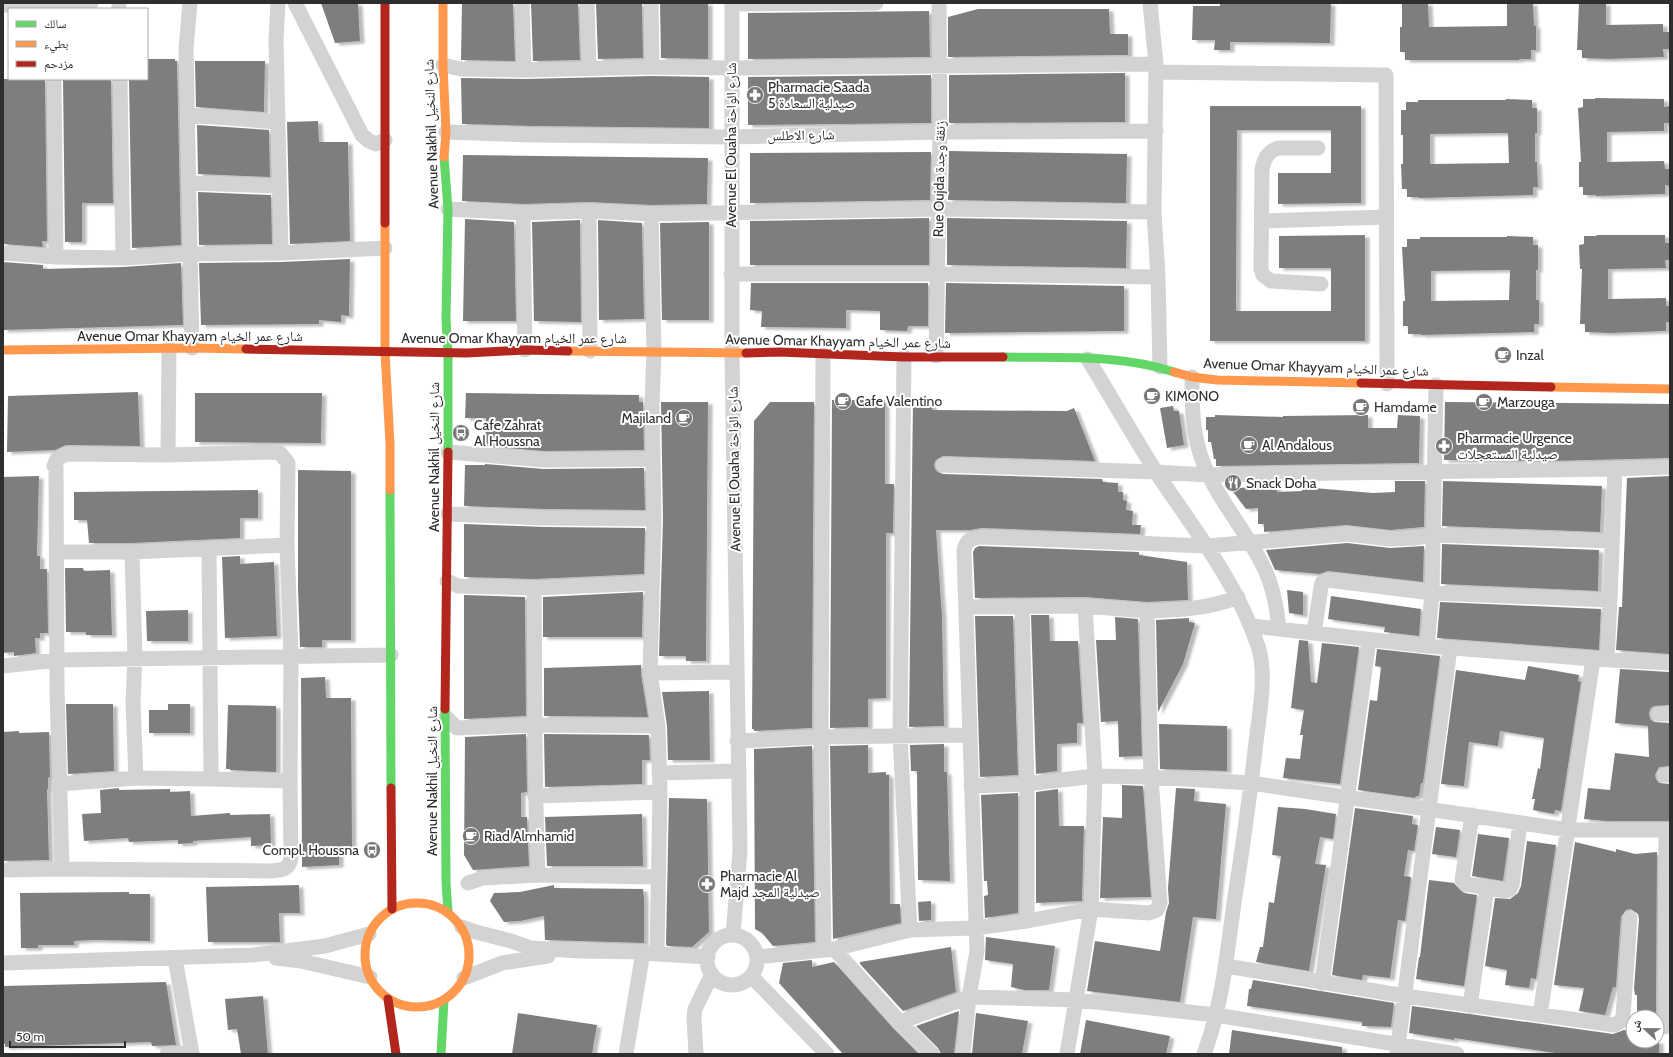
<svg xmlns="http://www.w3.org/2000/svg" width="1673" height="1057" font-family="Cabin,'Noto Naskh Arabic',sans-serif">
<style>
.building{fill:#7e7e7e;fill-rule:evenodd;filter:url(#shadow)}
.lines{fill:none;stroke-linecap:round;stroke-linejoin:round}
.street{stroke:#d3d3d3;stroke-width:15}
.fast{stroke:#63d668;stroke-width:9}
.slow{stroke:#ff974d;stroke-width:9}
.jam{stroke:#b3261e;stroke-width:9}
.labels{text-anchor:middle;stroke-width:4;stroke-linejoin:round;paint-order:stroke}
.poi-label{font-size:14px;fill:#2e2e2e;stroke:#fff;text-anchor:start}
.street-label{font-size:14px;fill:#2e2e2e;stroke:#fff}
</style>
<defs>
<filter id="shadow"><feDropShadow dx="4.5" dy="2.5" stdDeviation="1" flood-color="#0004"/></filter>
</defs>
<rect width="100%" height="100%" fill="#fff"/>
<path class="building" d="M321,3H358L360,41L335,43Z
M462,3H513L515,61L461,60Z
M531,3H578L580,60L533,61Z
M596,3H642L643,58L598,59Z
M660,3H708V59L661,58Z
M1220,3H1331L1330,43L1230,42V50H1214L1215,40H1192L1193,6H1220Z
M1402,3H1428L1429,27L1507,26V3H1533L1534,26L1536,25V50H1531V59H1519V60H1405V52H1400V27H1402Z
M1579,3H1606V25L1663,24V32H1670V49H1663L1664,57L1608,59L1582,58V50H1577Z
M978,9H1109L1110,34H1128V55L948,57V17Z
M929,11L930,57L748,59V13Z
M147,59H175V61H177L181,245L132,248L129,79H147Z
M195,61H265L264,112L196,107Z
M1125,73V122L949,123V75Z
M931,75V123L748,125V77Z
M652,76L709,77V128L533,126L462,124L461,78L524,79Z
M3,79H45L47,241H42L43,247L3,244Z
M63,79H111L113,203H82V242H65Z
M1595,98L1664,99V107L1670,106V123H1664V131L1607,132V162L1664,161L1665,169H1670V186L1665,185V194L1596,196V195H1583V187H1579V162H1581L1578,108L1583,107V99H1595Z
M1506,99L1532,100V108H1537V133H1535V162H1537L1538,187H1533V195L1419,198V197H1407V189H1402L1401,164H1403V135H1401V110H1406V102H1418V100H1506ZM1508,133L1509,163L1430,164V134Z
M1210,106H1361V203L1278,204V173H1331V130H1237L1236,311H1331V268H1279V236L1365,235V341H1210Z
M318,121L319,142H348L350,241L290,244L287,122Z
M197,125L269,130L270,177L198,174Z
M949,151L1127,154L1126,203L948,200Z
M931,152L930,200L750,203V153Z
M463,155L708,158L707,204L651,205L589,202L523,204L462,201Z
M198,192L271,195L272,244L199,245Z
M929,218V265H750V221Z
M947,218L1127,221L1126,268L947,265Z
M465,219L514,222L516,321H463Z
M580,220L581,322L534,321L532,222Z
M598,220L642,223L644,319L599,320Z
M709,222V320H662L660,223Z
M1596,235H1665V243H1670V260H1665L1666,268L1608,269V299L1666,298V306H1670V322H1666V331L1611,333L1585,332V324H1580L1582,269H1580L1579,245L1584,244V236H1597Z
M1507,236L1533,237V245H1538V270H1536V300H1539V324H1534V332L1421,335V334H1408V326H1403V301H1405L1402,247H1407V239H1420V237H1507ZM1510,270L1509,300L1431,301V271Z
M350,259L349,316L341,315V322L319,320V324L201,325L199,263L281,262Z
M3,262L43,265V269L123,267L181,263L183,325L3,330Z
M751,283H928V326H908L907,331L880,330V311L846,310V328L761,327L762,311L750,310Z
M946,283L1124,286V331L945,333Z
M138,392L140,446L66,445L55,450L7,452L8,396Z
M195,393H322L321,443L195,442Z
M466,393L639,395V402H643L644,450L544,451L485,446L486,418H465Z
M832,400H885V484H894L893,533H886V698L868,699V727L830,728Z
M913,400H932V410L1067,411L1074,408L1095,461L943,456L936,460L934,464L935,469L938,472L943,474L1102,479L1103,482L1118,483V492H1123V500L1127,501L1126,510L1133,511L1132,525H1141L1140,534L982,528L970,530H936L942,616L944,726L909,727Z
M661,402H708L706,661H686V656H659L663,519Z
M770,402H814L812,728L754,731V729H752L754,421Z
M1445,402L1670,404V458L1551,461L1444,460Z
M1173,406L1174,411H1179L1184,445L1167,448L1160,408Z
M1215,415L1283,417V416L1368,415V428H1397L1398,415L1420,416L1419,463L1216,466V459H1214L1211,442H1208V430H1206V417H1215Z
M485,464L544,469L644,468L645,510L544,509L464,506L465,465H485Z
M298,470L351,471V640H322V647H300L298,588Z
M39,476L37,556H40V569H47L48,633H40V638H35L36,653L14,656V652L3,653V477Z
M1670,476L1669,654L1616,650L1619,607H1622L1627,478Z
M1395,481H1425L1424,527L1390,530L1346,525L1264,532V524H1258V508L1246,509L1231,489L1277,484V492L1302,491V487L1373,493L1395,492Z
M1443,481L1602,486L1600,532L1442,526Z
M258,490V518H240V538L132,543H89L87,520H74V492Z
M464,524L544,527L645,528L644,574L534,579L464,577Z
M1347,543L1390,548L1424,546L1423,582L1328,571L1320,574L1275,570L1266,550Z
M1442,544L1599,550L1598,591L1441,584Z
M979,546L1139,552V555L1187,562L1188,600L1147,602L1085,597L975,598L973,552L975,548Z
M240,556V564L274,562L277,636L225,638L222,557Z
M65,568H83L84,571L110,570L112,635H86V632H66Z
M1287,590L1303,592V615L1289,613Z
M643,592L642,637H543V597Z
M464,595L525,597L526,716L464,719Z
M1331,596L1421,609L1419,636L1384,632L1385,627L1328,619Z
M1440,602L1601,609L1599,650L1437,638Z
M188,610V641H147L146,611Z
M1031,615H1049L1050,641H1078L1083,723H1077V743L1057,744V771L1036,774Z
M975,616H1013L1018,775L980,777Z
M1115,617L1138,619L1142,756L1119,757L1118,721L1101,722L1096,640H1116Z
M1189,618V622L1195,623L1183,664L1158,712L1156,620Z
M1299,640L1308,641L1311,682L1317,683L1322,643L1359,647L1340,784L1283,778L1286,758L1300,759L1303,735H1300L1304,710L1291,708Z
M1377,649L1440,656L1423,783H1421L1419,796H1416L1415,798L1358,790L1370,700L1377,701L1381,667L1375,666Z
M641,665V674L648,717L544,716V668Z
M1528,666L1579,675L1578,681L1581,682L1561,811L1555,810L1554,814L1533,810L1535,799H1532L1538,768L1540,769L1544,738L1500,731L1498,746L1469,742L1464,786L1441,784L1456,670L1525,680Z
M1620,669L1669,672L1670,674V705L1654,706L1650,709L1649,714L1650,719L1654,722L1670,723V766L1659,767L1655,775L1656,779L1659,783L1670,784V821H1606L1584,819L1588,788L1610,790L1615,753L1649,757L1648,726L1615,723Z
M325,677L326,698H351L352,847H339V865L302,867L301,678Z
M709,691L710,760H668L667,726L662,692Z
M66,704H113L114,771L68,774Z
M168,704H190V733H149V710H168Z
M228,705L276,706V772L230,770V769H226Z
M1159,724L1227,726V771L1160,769Z
M19,731V733L49,732L50,777L48,778V789H47L49,860L3,861V732Z
M526,734L527,792L521,793V817H527L529,866L473,870L464,855L465,737Z
M544,734L649,735L650,760H642V784L545,787Z
M944,744V772H947L950,881L918,880L917,771H911L910,745Z
M868,745V773L886,772V775H889L890,904H900L901,923L833,939L830,746Z
M812,746L815,942L773,946L762,933L755,929L754,749Z
M1122,785L1143,786L1151,897L1100,898L1103,817L1122,818Z
M119,788V790L170,789V792L190,791L191,816L230,813V815L270,814L271,845L251,846V837L193,841V843L178,844V840L129,842L128,838L84,841L82,814L101,813L100,790Z
M1176,788L1195,789L1194,801L1226,804L1216,919L1193,917L1180,1002L1087,991L1095,941L1160,951L1166,912L1169,903L1168,888Z
M1058,789L1059,826H1084L1082,901L1036,903V792Z
M1018,793V913L985,918L984,896L988,895L987,881H984L981,795Z
M669,798L707,799L709,932L692,947L667,946L666,944Z
M1278,807L1305,809L1336,814L1333,839L1320,837L1315,864L1326,865L1309,971L1256,962L1260,947H1263L1269,902L1274,903L1281,856L1272,855Z
M1355,808L1413,816L1412,824L1418,825L1414,851L1408,850L1404,876L1411,877L1405,921L1398,920L1390,978L1363,975L1362,980L1332,975Z
M642,814L643,866H547L545,817Z
M1436,827L1460,830L1456,857L1432,854Z
M1478,834L1509,838L1503,881L1472,876Z
M1527,841L1556,845L1536,979L1531,978L1529,988L1505,985L1507,970L1485,966L1495,898L1510,899L1518,893L1521,886Z
M1575,842L1616,852V849L1635,854L1657,852L1656,1014L1637,1012V995H1635L1634,989L1639,919L1638,914L1631,909L1626,910L1621,917L1616,987H1613L1605,1015L1579,1011L1584,988L1554,985Z
M1429,880L1454,883L1460,890L1464,893L1477,895L1464,986L1416,979L1419,957H1420Z
M299,885L300,913H279L280,942H208L206,887Z
M554,885V888L643,889L644,898V943L545,940L544,916L520,921L504,922L490,901L494,893L520,892Z
M129,892V894H150V941L93,940L74,941V945H38V948H21L20,893Z
M931,901V920L919,921L918,902Z
M986,937L1055,946L1049,990H1024L1011,987L1013,964L985,960Z
M951,947L956,992L903,1011L860,964V962Z
M812,960V967L834,962L893,1028L919,1054H843L779,983L783,963Z
M1253,980L1394,1003L1391,1027L1362,1026V1022L1247,1006L1249,989H1251Z
M166,982L176,1045L152,1046L151,1042L5,1047V1044H3V986Z
M263,996L268,1054H241L237,1029L228,1030L225,999Z
M1412,1006L1613,1034L1624,1030L1633,1031V1041H1659V1054H1562L1454,1038V1040L1409,1033Z
M959,1011L954,1054H941L938,1048L916,1026Z
M518,1013L597,1025L592,1054H512Z
M976,1013L1028,1021L1022,1054H972Z
M1086,1020L1170,1036L1166,1054H1080Z
M1232,1030L1342,1047V1054H1229Z"/>
<g class="lines">
<path class="street" d="M119,3V9
M190,3L186,49L192,348
M278,3L276,40L281,253
M295,3L362,135L369,141L376,144L385,140
M522,3L524,70
M587,3L589,68
M651,3L652,67
M732,3V354L740,851L733,935
M1150,3L1156,64L1154,212L1158,277L1160,367
M732,4L876,3
M3,5L53,6L91,3
M443,65L461,69L524,70L652,67L731,68L1156,64
M1156,72L1386,75L1387,384
M54,79L56,257
M120,79L123,258
M188,115L278,122
M446,132L533,135L731,137L940,132L1156,131
M1318,148H1278C1267,152 1264,159 1262,170L1261,269L1263,275L1271,281L1321,284
M189,183L279,186
M448,209L523,213L589,211L651,214L939,209L1154,212
M589,211L590,351
M523,213L525,350
M651,214L654,351L652,405L654,519L650,673L658,726L660,792L657,954
M1262,221L1386,217
M3,253L56,257L123,258L189,254L281,253L385,248
M731,274H938L1158,277
M823,355L821,737L824,950
M936,356L940,132L939,3
M904,357L900,735L910,930
M1088,359C1111,397 1133,435 1156,472C1193,528 1237,582 1258,646C1268,677 1258,719 1255,751C1249,802 1242,852 1234,903C1227,954 1222,1006 1204,1054
M1192,377C1192,406 1192,434 1203,462C1218,501 1248,532 1265,570C1274,589 1277,609 1279,629
M448,452L544,460L652,459
M168,455L169,348
M943,465L1156,472L1209,475L1615,469L1670,467
M448,514L544,518L654,519
M56,552H132L287,545
M132,552L135,658L133,702L136,778L211,779L209,548
M447,581L458,586L534,588L652,583
M534,588C535,684 534,780 538,875
M1022,608L1027,784V921
M1147,611C1179,610 1208,609 1238,597
M1252,626L1427,646L1593,659L1670,663
M1314,633L1321,587L1322,583L1327,580L1432,593L1610,600
M1427,646L1432,593L1436,385
M1607,660L1610,600L1615,469
M3,666L57,660L391,655
M650,673L737,672
M1658,714H1670
M446,717L457,728L536,725L658,726
M737,741L821,737L970,735
M659,773L739,771
M1664,775H1670
M211,779L290,781
M59,784L136,778
M971,786L1027,784L1095,776L1151,777L1251,783L1569,830H1670
M535,796L660,792
M1472,815L1462,880L1466,884L1506,891L1510,889L1512,885L1520,823
M3,870L62,869L271,871C282,870 289,870 291,858L290,781L291,656L287,545L288,463L280,453L273,452L168,455L66,454L57,459L54,466L56,467L57,689L62,869
M468,883L483,878L538,875L658,877
M462,927L476,932L511,941L531,948L580,951L643,952L657,954L708,957
M707 960a25 25 0 1 1 50 0a25 25 0 1 1-50 0Z
M834,949L900,1022L932,1054
M757,957L834,949L910,930L975,928L1027,921L1091,909L1149,913L1157,910L1160,903L1151,777L1147,611L1085,606L966,607
M175,958L192,1054
M276,958L301,961L370,977
M3,963L253,955L325,946L369,934
M1226,966L1405,996L1614,1025L1620,1022L1623,1016L1630,918
M751,976L827,1054
M464,978L502,963L548,956
M1322,983L1369,640
M1470,1006L1487,888
M1540,1015L1593,659
M900,1022L969,997L1077,1000L1216,1015L1457,1054
M1665,1027L1666,830
M1397,1053L1450,648
M167,1054L192,1053
M626,1054L643,952
M696,1054L694,1017L695,1009L712,974
M963,1054L969,997L977,951L964,551C966,540 971,538 982,537L1207,546L1347,534L1390,539L1414,538L1433,535L1612,541
M1067,1054L1091,909L1095,776L1085,606"/>
<path class="fast" d="M444,157L448,209L446,319L448,353V452
M1003,357C1061,358 1119,354 1174,372
M390,490L391,788
M445,709L446,882L448,912
M441,1054L444,1000"/>
<path class="slow" d="M443,3V65L446,132L444,157
M385,223V352L390,444V490
M3,350L192,348L246,349
M568,351L746,353
M1174,372L1192,377L1217,380L1361,383
M1551,387L1670,389
M365 955a52 52 0 1 1 104 0a52 52 0 1 1-104 0Z"/>
<path class="jam" d="M385,3V223
M246,349L467,353L525,350L568,351
M746,353L779,352L904,357H1003
M1361,383L1551,387
M445,709L448,452
M391,788L392,909
M388,999L396,1054"/>
</g>
<defs>
<g id="pharmacy-disc" transform="scale(0.9)"><circle r="9.5" fill="#777" stroke="#fff"/><path d="M-2-6h4v4h4v4h-4v4h-4v-4h-4v-4h4Z" fill="#fff"/></g>
<g id="cafe-disc" transform="scale(0.9)"><circle r="9.5" fill="#777" stroke="#fff"/><path d="M-5.5-4.5H6V0H3Q3 3.5 0 3.5H-2.5Q-5.5 3.5-5.5 0ZM3-3.2v2h1.7v-2ZM-6 4.5H4V6H-6Z" fill="#fff"/></g>
<g id="bus-disc" transform="scale(0.9)"><circle r="9.5" fill="#777" stroke="#fff"/><path d="M-5-6H5V4H4V6H2V4H-2V6H-4V4H-5ZM-3.5-4V0h7V-4ZM-3.5 1.2v1.5H-2V1.2ZM2 1.2v1.5H3.5V1.2Z" fill="#fff"/></g>
<g id="restaurant-disc" transform="scale(0.9)"><circle r="9.5" fill="#777" stroke="#fff"/><path d="M-5-6h1v4h1v-4h1v4h1v-4h1v5L-1.5 .5V6h-2V.5L-5-1ZM5-6V6H3V1.5H1.5Q1.5-4 5-6Z" fill="#fff"/></g>
</defs>
<g fill-rule="evenodd">
<use href="#pharmacy-disc" x="755" y="95"/>
<use href="#cafe-disc" x="1503" y="355"/>
<use href="#cafe-disc" x="1152" y="396"/>
<use href="#cafe-disc" x="843" y="401"/>
<use href="#cafe-disc" x="1484" y="402"/>
<use href="#cafe-disc" x="1361" y="407"/>
<use href="#cafe-disc" x="684" y="418"/>
<use href="#bus-disc" x="461" y="433"/>
<use href="#cafe-disc" x="1249" y="445"/>
<use href="#pharmacy-disc" x="1444" y="446"/>
<use href="#restaurant-disc" x="1233" y="483"/>
<use href="#cafe-disc" x="471" y="836"/>
<use href="#bus-disc" x="372" y="850"/>
<use href="#pharmacy-disc" x="707" y="884"/>
</g>
<g class="labels">
<g class="poi-label">
<text x="768" y="92">Pharmacie Saada<tspan x="768" dy="16">5 صيدلية السعادة</tspan></text>
<text x="1516" y="360">Inzal</text>
<text x="1165" y="401">KIMONO</text>
<text x="856" y="406">Cafe Valentino</text>
<text x="1497" y="407">Marzouga</text>
<text x="1374" y="412">Hamdame</text>
<text x="671" y="423" text-anchor="end">Majiland</text>
<text x="474" y="430">Cafe Zahrat<tspan x="474" dy="16">Al Houssna</tspan></text>
<text x="1457" y="443">Pharmacie Urgence<tspan x="1457" dy="16">صيدلية المستعجلات</tspan></text>
<text x="1262" y="450">Al Andalous</text>
<text x="1246" y="488">Snack Doha</text>
<text x="484" y="841">Riad Almhamid</text>
<text x="359" y="855" text-anchor="end">Compl. Houssna</text>
<text x="720" y="881">Pharmacie Al<tspan x="720" dy="16">Majd صيدلية المجد</tspan></text>
</g>
<g class="street-label">
<text transform="translate(431 134) rotate(-92)" y="5">Avenue Nakhil شارع النخيل</text>
<text transform="translate(801 135) rotate(-1)" y="5">شارع الاطلس</text>
<text transform="translate(731 145) rotate(-90)" y="5">Avenue El Ouaha شارع الواحة</text>
<text transform="translate(939 179) rotate(-89)" y="5">Rue Oujda زنقة وجدة</text>
<text x="190" y="341">Avenue Omar Khayyam شارع عمر الخيام</text>
<text x="514" y="343">Avenue Omar Khayyam شارع عمر الخيام</text>
<text transform="translate(838 341) rotate(1)" y="5">Avenue Omar Khayyam شارع عمر الخيام</text>
<text transform="translate(1316 367) rotate(2)" y="5">Avenue Omar Khayyam شارع عمر الخيام</text>
<text transform="translate(434 457) rotate(-90)" y="5">Avenue Nakhil شارع النخيل</text>
<text transform="translate(734 469) rotate(-91)" y="5">Avenue El Ouaha شارع الواحة</text>
<text transform="translate(432 781) rotate(-90)" y="5">Avenue Nakhil شارع النخيل</text>
</g>
</g>
<rect width="1673" height="1057" fill="none" stroke="#2e2e2e" stroke-width="8"/>
<rect x="8" y="8" width="140" height="72" fill="#ffffff" stroke="#ababab"/>
<rect x="16" y="21" width="20" height="6" fill="#63d668" stroke="#ababab"/>
<text x="44" y="28" font-size="12" fill="#2e2e2e">سالك</text>
<rect x="16" y="41" width="20" height="6" fill="#ff974d" stroke="#ababab"/>
<text x="44" y="48" font-size="12" fill="#2e2e2e">بطيء</text>
<rect x="16" y="61" width="20" height="6" fill="#b3261e" stroke="#ababab"/>
<text x="44" y="68" font-size="12" fill="#2e2e2e">مزدحم</text>
<g transform="translate(1645 1029) rotate(292)"><circle r="19" fill="#ffffff" stroke="#ababab"/>
<path d="M0-3L7 15L0 10L-7 15Z" fill="#777777"/>
<text y="-6" font-size="11" font-weight="bold" text-anchor="middle" fill="#2e2e2e">ش</text>
</g>
<path d="M10 1041v6h115v-6" fill="none" stroke="#2e2e2e" stroke-width="2"/>
<text x="16" y="1041" font-size="12" fill="#2e2e2e" stroke="#ffffff" stroke-width="3" paint-order="stroke">50 m</text>
</svg>
